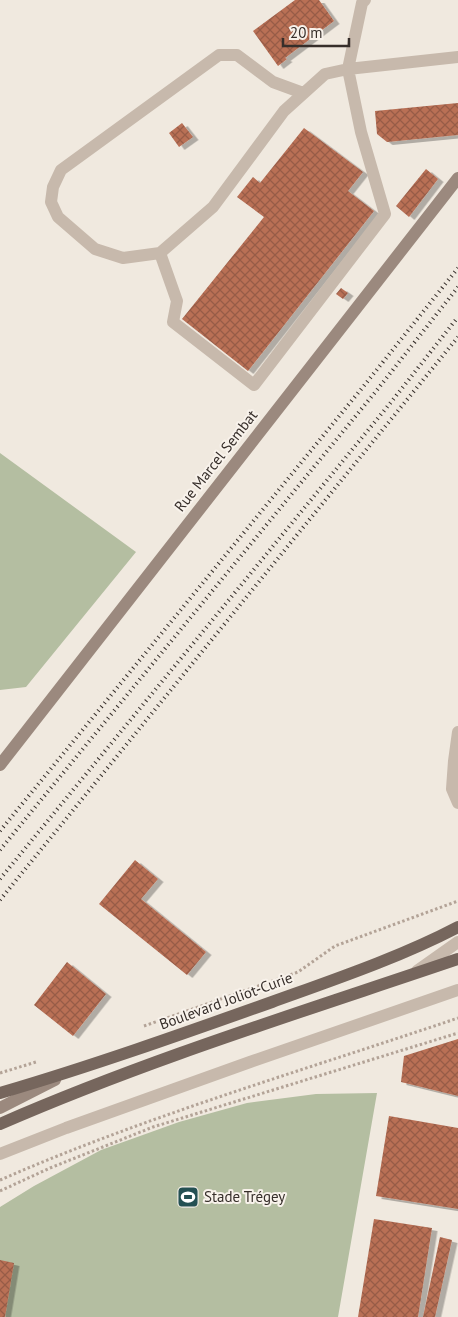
<svg xmlns="http://www.w3.org/2000/svg" width="458" height="1317" font-family="'PT Sans',sans-serif">
<style>
.park{fill:#b4bea1}
.building{fill:url(#building-cross-hatch);filter:url(#shadow)}
.lines{fill:none;stroke-linecap:round;stroke-linejoin:round}
.path{stroke:#b3a397;stroke-width:3;stroke-dasharray:2.5 2.5;stroke-linecap:butt}
.lane{stroke:#c7b9ac;stroke-width:12}
.street{stroke:#c7b9ac;stroke-width:12}
.secondary{stroke:#9b897e;stroke-width:12}
.primary{stroke:#76665d;stroke-width:12}
.rail{stroke:#362e2a;stroke-width:4;stroke-dasharray:1 4;stroke-linecap:butt}
.labels{text-anchor:middle;stroke-width:4;stroke-linejoin:round;paint-order:stroke}
.street-label{font-size:15px;fill:#362e2a;stroke:#f8f2eb}
.poi-label{font-size:15px;fill:#362e2a;stroke:#f8f2eb;text-anchor:start}
</style>
<defs>
<pattern id="building-cross-hatch" width="8" height="8" patternUnits="userSpaceOnUse" patternTransform="scale(1.25)"><rect width="8" height="8" fill="#b96f55"/><path d="M0 0l8 8M0 8l8-8" fill="none" stroke="#975c47"/></pattern>
<filter id="shadow"><feDropShadow dx="5.5" dy="3" stdDeviation="0" flood-color="#0004"/></filter>
</defs>
<rect width="100%" height="100%" fill="#f0e9df"/>
<path class="park" d="M0,453L136,552L26,687L0,690Z
M377,1093L338,1317H0V1207L34,1186L101,1150L179,1122L247,1103L316,1094Z"/>
<path class="building" d="M295,0H319L334,21L285,58L287,59L278,66L253,31Z
M458,103V135L387,142L377,134L375,111Z
M182,123L193,137L179,147L169,133Z
M304,128L363,172L348,191L374,211L248,371L182,319L264,217L237,197L253,177L260,183Z
M426,169L438,179L409,217L396,206Z
M341,288L348,293L343,299L336,294Z
M135,860L158,879L141,899L206,952L187,975L99,904Z
M67,962L106,994L73,1036L34,1005Z
M458,1039V1096L401,1082L404,1056Z
M389,1116L458,1128V1209L376,1196Z
M374,1219L432,1228L418,1317H358Z
M440,1237L452,1240L435,1317H423Z
M0,1260L14,1263L5,1317H0Z"/>
<g class="lines">
<path class="path" d="M144,1026L298,972L335,946L458,901
M0,1073L36,1062
M0,1180C149,1115 305,1070 458,1018
M0,1191L50,1168L153,1127L458,1033"/>
<path class="lane" d="M303,93L273,82L237,55H219L61,170L53,187L51,202L58,217L95,249L123,258L160,253L213,207L284,111L325,74L348,69L458,57
M160,253L177,301L173,322L254,385L385,214L361,132L348,69L362,3L365,0
M458,732L454,761L452,789L458,803
M0,1154L66,1128L250,1062L458,990"/>
<path class="street" d="M417,971L458,942"/>
<path class="secondary" d="M0,765L458,178
M0,1108L55,1080"/>
<path class="primary" d="M0,1093C92,1066 182,1034 272,1002C333,980 401,957 458,927
M0,1124C149,1059 305,1011 458,959"/>
<path class="rail" d="M0,831L367,382L458,268
M0,850L377,390L458,287
M0,879L392,401L458,317
M0,900L458,337"/>
</g>
<defs>
<g id="stadium-square" transform="scale(1.125)"><rect x="-9" y="-9" width="18" height="18" rx="4" fill="#245053" stroke="#f8f2eb"/><path d="M0-5a6.5 5 0 1 0 0 10a6.5 5 0 1 0 0-10ZM-3.5-1.8h7v3.6h-7Z" fill="#fff"/></g>
</defs>
<g fill-rule="evenodd">
<use href="#stadium-square" x="188" y="1197"/>
</g>
<g class="labels">
<g class="street-label">
<text transform="translate(216 461) rotate(-52)" y="5">Rue Marcel Sembat</text>
<text transform="translate(226 1001) rotate(-20)" y="5">Boulevard Joliot-Curie</text>
</g>
<g class="poi-label">
<text x="204" y="1202">Stade Trégey</text>
</g>
</g>
<path d="M283 38v8h66v-8" fill="none" stroke="#362e2a" stroke-width="2.5"/>
<text x="290" y="38" font-size="15" fill="#362e2a" stroke="#f8f2eb" stroke-width="4" paint-order="stroke">20 m</text>
</svg>
